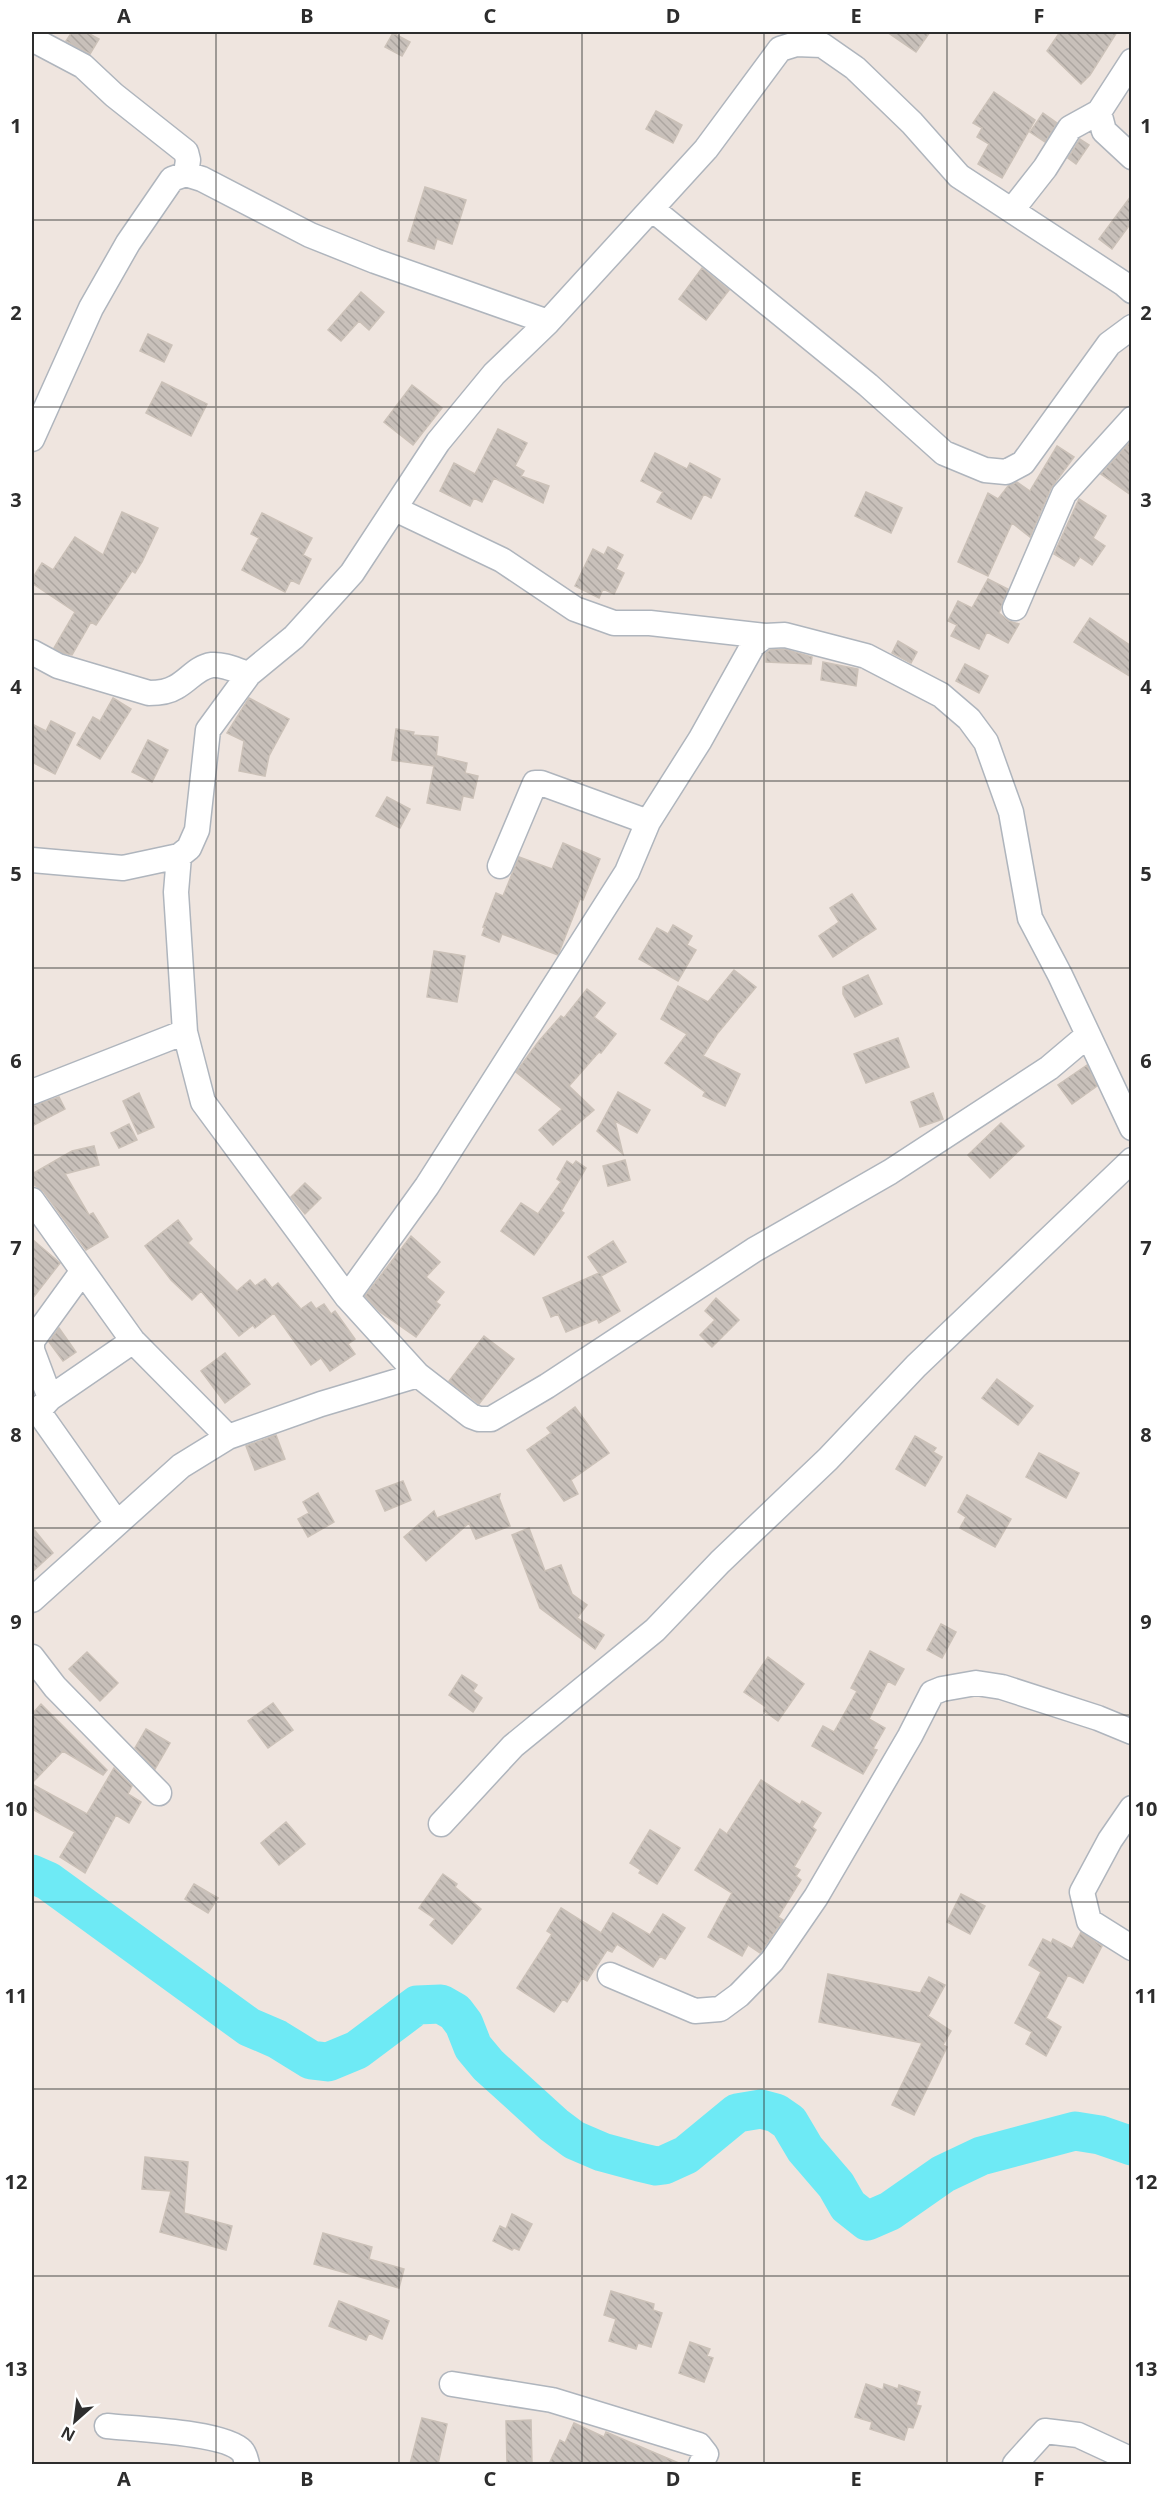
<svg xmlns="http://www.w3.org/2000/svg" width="1163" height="2496" font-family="'Noto Sans',sans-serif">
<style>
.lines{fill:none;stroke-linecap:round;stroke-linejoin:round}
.river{stroke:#6eeaf5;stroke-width:39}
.building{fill:url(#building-back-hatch);stroke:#cbc1b8;stroke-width:1.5}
.street-casing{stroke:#afb5bd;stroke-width:27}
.street{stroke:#fff;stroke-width:24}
.grid{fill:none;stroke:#2d2d2d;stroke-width:1.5;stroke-opacity:0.55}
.neatline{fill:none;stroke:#2d2d2d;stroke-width:2}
.grid-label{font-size:20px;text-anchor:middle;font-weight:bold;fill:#2d2d2d}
</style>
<defs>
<pattern id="building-back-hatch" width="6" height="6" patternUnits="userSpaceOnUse" patternTransform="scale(1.5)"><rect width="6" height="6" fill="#c8c0ba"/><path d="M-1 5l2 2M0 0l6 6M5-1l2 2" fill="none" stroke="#aca5a0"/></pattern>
</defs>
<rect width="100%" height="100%" fill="#efe5df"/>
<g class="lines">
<path class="river" d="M32,1874L48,1881L249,2027L277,2039L311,2060L328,2062L357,2050L417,2005L441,2004L455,2012L464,2024L473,2047L488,2065L554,2125L574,2140L602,2152L639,2162L656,2166L664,2165L686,2155L737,2113L761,2109L776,2113L789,2122L805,2149L836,2185L848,2206L867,2221L890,2211L943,2174L981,2156L1075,2131L1100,2135L1132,2146"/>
</g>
<path class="building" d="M72,32H86L99,39L90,54L66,41Z
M887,32H930L916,52Z
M1060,32H1117L1090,75L1081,84L1047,51Z
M393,33L410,42L402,56L385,47Z
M994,92L1035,120L1002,178L978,164L989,144L977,137L982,128L973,123Z
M656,111L682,125L673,143L646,129Z
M1043,113L1057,123L1045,142L1030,132Z
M1080,139L1089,145L1076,164L1068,158Z
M425,187L466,200L452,244L437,239L434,249L408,241Z
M1131,196V223L1112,249L1099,239Z
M702,268L729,290L706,320L679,299Z
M361,292L384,312L369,330L359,321L341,341L328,330Z
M148,334L172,345L164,362L140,351Z
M162,382L207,404L191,436L146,413Z
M412,385L442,408L413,445L384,422Z
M498,429L527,443L515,466L524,471L521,476L549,486L543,503L494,478L482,502L474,498L470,506L440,491L454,463L475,474Z
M1131,441V495L1101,474Z
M1057,446L1074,457L1051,488L1030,537L1012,523L988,576L958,562L988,493L998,499L1008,486L1017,482L1030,491Z
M655,453L687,469L690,463L720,479L711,498L704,494L691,519L657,502L663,492L641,481Z
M866,492L902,508L891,533L855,516Z
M1079,499L1106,516L1093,538L1105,546L1092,565L1080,557L1074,566L1054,554Z
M122,512L158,528L142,562L135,573L132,571L96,625L91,622L72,655L63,653L54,648L75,612L32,583V579L42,563L53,570L75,537L103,555Z
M262,513L312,538L303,555L311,559L299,584L291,580L285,592L242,570L259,538L251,534Z
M608,547L623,555L616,569L624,573L614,594L603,589L599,598L575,586L593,549L604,555Z
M988,579L1008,589L999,613L1009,621L1019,624L1008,643L987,632L979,649L951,636L957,625L948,621L958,601L972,608Z
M1090,618L1131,646V677L1074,642Z
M898,641L917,652L911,663L892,653Z
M784,649L812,657L811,664L766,662V653L770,650Z
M823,662L858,669L856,686L821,680Z
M965,664L988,676L979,693L956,681Z
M113,698L131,709L100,759L77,745L93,717L100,721Z
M249,698L289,719L269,756L265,776L239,771L244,741L227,733Z
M51,721L75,733L55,774L32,762V724L46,731Z
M396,729L414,732L413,735L438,737L436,760L437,756L467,763L465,773L478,776L473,798L463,796L460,810L427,803L434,766L392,760Z
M148,740L168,750L152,782L132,772Z
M387,797L410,809L400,828L376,816Z
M563,843L600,859L583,900L580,899L558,955L502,934L499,942L482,935L485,927H483L496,893L503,896L519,857L552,869Z
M852,894L876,929L833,957L819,936L839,922L830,908Z
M673,925L692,936L687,945L696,950L678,981L639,959L657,928L668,934Z
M434,951L465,956L457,1002L427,997Z
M734,970L756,987L717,1034L703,1056L740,1074L725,1106L703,1096L705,1092L665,1063L687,1034L661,1019L678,986L708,1002Z
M868,975L882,1004L855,1017L843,994V987Z
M587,989L605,1003L594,1017L616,1034L601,1053L599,1052L569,1086L594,1110L553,1145L539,1130L562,1109L516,1072L539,1041L561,1016L564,1018Z
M898,1038L909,1067L866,1083L854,1054Z
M1087,1065L1097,1086L1072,1104L1058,1085Z
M618,1092L650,1110L637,1133L615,1121L623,1154L597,1131Z
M139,1093L154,1127L138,1134L123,1101Z
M933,1093L943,1119L920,1127L911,1102Z
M59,1097L65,1109L32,1126V1106Z
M1001,1123L1024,1146L990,1178L968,1155Z
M129,1124L137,1140L119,1148L111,1133Z
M94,1146L99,1165L65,1174L89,1215L93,1213L108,1237L86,1250L44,1192L32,1183V1174L72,1151Z
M625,1160L630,1180L608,1186L603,1166Z
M567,1161L573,1165L576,1161L586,1168L561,1211L564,1213L534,1255L501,1231L521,1203L538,1214L561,1182L557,1179Z
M305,1183L321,1198L305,1214L291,1197Z
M178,1220L192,1239L188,1243L237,1291L250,1280L255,1286L265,1279L272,1288L278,1283L301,1309L311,1302L316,1309L324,1304L331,1314L335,1311L355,1339L348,1344L355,1354L330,1371L321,1358L311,1365L274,1313L255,1328L253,1325L239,1336L201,1291L192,1300L171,1280L145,1246Z
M411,1236L440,1262L426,1277L444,1292L436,1302L440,1305L416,1337L380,1312L365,1296Z
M32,1239L60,1263L32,1299Z
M613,1241L626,1262L601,1276L620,1311L599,1323L597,1319L566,1332L558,1314L551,1317L543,1298L599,1273L588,1257Z
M716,1298L739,1320L712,1347L700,1335L715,1320L705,1311Z
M59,1328L76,1352L63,1361L49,1342Z
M484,1336L514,1359L479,1404L449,1381Z
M225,1353L250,1384L225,1403L201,1371Z
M997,1379L1033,1406L1018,1425L982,1398Z
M575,1407L609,1453L571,1480L578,1494L564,1501L527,1450L551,1433L547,1428Z
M276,1435L285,1459L255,1470L246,1446Z
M915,1436L936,1448L933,1452L942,1457L925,1486L896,1469Z
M1039,1453L1079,1473L1066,1498L1026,1477Z
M403,1481L411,1500L385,1511L376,1491Z
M318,1493L334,1522L308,1537L298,1519L309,1513L303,1502Z
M500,1494L499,1498L510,1526L476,1539L469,1523L426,1561L404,1537L434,1511L437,1518Z
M967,1495L1011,1519L995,1547L960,1528L966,1517L958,1512Z
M32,1527L53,1553L32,1572Z
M529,1528L545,1571L561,1565L572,1594L587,1605L577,1618L604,1635L595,1649L540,1608L512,1535Z
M941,1624L956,1632L942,1658L927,1650Z
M870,1651L904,1669L895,1685L888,1681L869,1719L885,1728L873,1749L877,1750L863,1774L812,1746L823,1726L834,1732L857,1691L851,1688Z
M87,1652L118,1683L100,1701L69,1669Z
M768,1657L804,1684L778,1721L764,1711L766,1707L744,1692Z
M462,1675L477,1685L473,1691L482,1698L473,1712L449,1695Z
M273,1703L293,1730L268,1748L248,1721Z
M41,1704L107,1770L103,1775L63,1751L32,1783V1714Z
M146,1729L170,1743L155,1769L135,1748Z
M114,1768L132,1786L128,1794L141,1802L129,1823L116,1815L85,1873L60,1857L75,1832L32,1809V1784L87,1814Z
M761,1780L800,1805L802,1801L821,1813L812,1827L816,1830L794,1867L800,1870L796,1876L801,1880L778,1917L783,1920L760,1953L748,1945L742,1956L708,1937L732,1893L695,1870L720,1829L727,1834Z
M286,1822L305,1844L279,1865L261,1843Z
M650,1830L680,1848L657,1884L639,1873L641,1870L630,1863Z
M443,1874L457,1884L455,1887L481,1909L452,1944L430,1925L435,1919L419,1908Z
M194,1884L218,1898L208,1913L185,1899Z
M961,1894L985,1906L970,1934L947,1922Z
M561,1908L601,1933L613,1913L650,1935L663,1914L685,1928L665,1959L660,1956L653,1967L617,1944L612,1952L607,1950L587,1981L582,1978L567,2002L563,1999L554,2012L517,1988L552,1934L547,1931Z
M1081,1932L1102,1946L1083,1983L1068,1975L1046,2018L1061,2027L1046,2056L1026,2044L1032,2032L1015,2023L1041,1972L1029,1965L1043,1939L1051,1943L1053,1939L1072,1949Z
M828,1974L920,1993L929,1977L945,1985L928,2016L951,2031L943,2045L947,2047L914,2115L892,2105L922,2043L819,2022Z
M145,2157L188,2162L184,2213L232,2226L226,2250L160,2232L171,2191L142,2189Z
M512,2214L532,2224L519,2250L514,2248L512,2250L493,2241L500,2226L506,2229Z
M323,2233L372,2247L369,2259L404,2269L399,2288L314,2264Z
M611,2291L654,2304L653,2310L662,2313L651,2347L638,2343L636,2349L609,2341L616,2319L604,2315Z
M339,2301L389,2321L382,2339L369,2333L366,2340L329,2326Z
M690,2342L710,2349L707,2356L713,2358L704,2382L679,2373Z
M866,2384L883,2390L884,2384L898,2389L899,2385L920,2392L916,2405L921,2406L913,2428L908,2427L904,2440L870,2429L872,2422L855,2417Z
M422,2418L447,2424L438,2464H410Z
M531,2420L532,2463L507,2464L506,2421Z
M574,2423L604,2437L606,2432L681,2464H549L560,2440L565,2443Z"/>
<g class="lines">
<g class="street-casing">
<path id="street" d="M32,39L83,66L114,95L186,152L188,160L186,174
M1132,61L1099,112L1104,131L1132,157
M652,209L868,385L944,453L985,470L1006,472L1023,463L1109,344L1132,327
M1012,210L1045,168L1070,128L1099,112
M32,439L91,308L128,243L172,179L186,174L202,179L310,235L375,261L548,322
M395,509L502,560L575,609L614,623H650L765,636
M1015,608L1064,494L1132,419
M32,652L58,666L149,693C158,693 168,692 176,687C189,680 197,667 212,665C224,664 238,671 249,674
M179,856L176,892L185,1032L203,1102L347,1297L418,1375L471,1416L479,1419H491L547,1386L754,1250L890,1172L1049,1068L1088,1035
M32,860L123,868L179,856L189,848L197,830L208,730L249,674L294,637L352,573L438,442L494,374L548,322L706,149L780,49L796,44L822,45L855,68L912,123L959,176L1124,284L1132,291
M500,866L535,783H541L648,822
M32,1092L185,1032
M32,1200L133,1341L228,1437
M347,1297L427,1186L627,872L648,822L700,740L753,645L765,636L785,635L866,656L941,695L969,719L986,742L1011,812L1030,918L1060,975L1132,1128
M50,1398L32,1350V1341L82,1272
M117,1523L38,1411L50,1398L133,1341
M32,1600L181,1466L228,1437L321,1404L418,1375
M32,1657L55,1687L159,1793
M1132,1808L1110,1840L1082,1892L1089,1921L1132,1948
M441,1824L513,1746L655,1630L720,1562L828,1459L916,1366L1132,1160
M610,1975L695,2011L720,2009L739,1995L772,1961L816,1897L910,1736L932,1693L942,1689L976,1683L1002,1687L1098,1718L1132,1732
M452,2384L552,2400L699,2445L706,2454L701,2464
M107,2426C135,2429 225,2432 242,2451C245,2454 246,2460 247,2464
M1015,2464L1045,2431L1078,2435L1132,2460"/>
</g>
<use href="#street" class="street"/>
</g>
<path class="grid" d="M216,32V2464M399,32V2464M582,32V2464M764,32V2464M947,32V2464M32,220H1132M32,407H1132M32,594H1132M32,781H1132M32,968H1132M32,1155H1132M32,1341H1132M32,1528H1132M32,1715H1132M32,1902H1132M32,2089H1132M32,2276H1132"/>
<rect width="1163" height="2496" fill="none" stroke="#ffffff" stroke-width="66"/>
<g transform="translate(75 2421) rotate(208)" stroke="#ffffff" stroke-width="4.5" paint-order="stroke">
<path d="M0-4.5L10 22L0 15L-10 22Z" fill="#2d2d2d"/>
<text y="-9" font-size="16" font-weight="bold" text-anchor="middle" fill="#2d2d2d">N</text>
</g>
<rect x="33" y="33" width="1097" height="2430" class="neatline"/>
<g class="grid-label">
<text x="124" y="23">A</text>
<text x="307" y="23">B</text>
<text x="490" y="23">C</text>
<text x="673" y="23">D</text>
<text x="856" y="23">E</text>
<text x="1039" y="23">F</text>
<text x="16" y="133">1</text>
<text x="1146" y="133">1</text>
<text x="16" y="320">2</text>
<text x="1146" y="320">2</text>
<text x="16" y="507">3</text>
<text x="1146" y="507">3</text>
<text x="16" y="694">4</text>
<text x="1146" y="694">4</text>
<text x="16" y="881">5</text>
<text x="1146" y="881">5</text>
<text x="16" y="1068">6</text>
<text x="1146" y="1068">6</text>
<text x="16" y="1255">7</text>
<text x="1146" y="1255">7</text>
<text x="16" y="1442">8</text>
<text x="1146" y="1442">8</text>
<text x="16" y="1629">9</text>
<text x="1146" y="1629">9</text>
<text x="16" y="1816">10</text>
<text x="1146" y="1816">10</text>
<text x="16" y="2003">11</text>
<text x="1146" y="2003">11</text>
<text x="16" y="2189">12</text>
<text x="1146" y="2189">12</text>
<text x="16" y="2376">13</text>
<text x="1146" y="2376">13</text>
<text x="124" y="2486">A</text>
<text x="307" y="2486">B</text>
<text x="490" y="2486">C</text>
<text x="673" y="2486">D</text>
<text x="856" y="2486">E</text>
<text x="1039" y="2486">F</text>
</g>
</svg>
